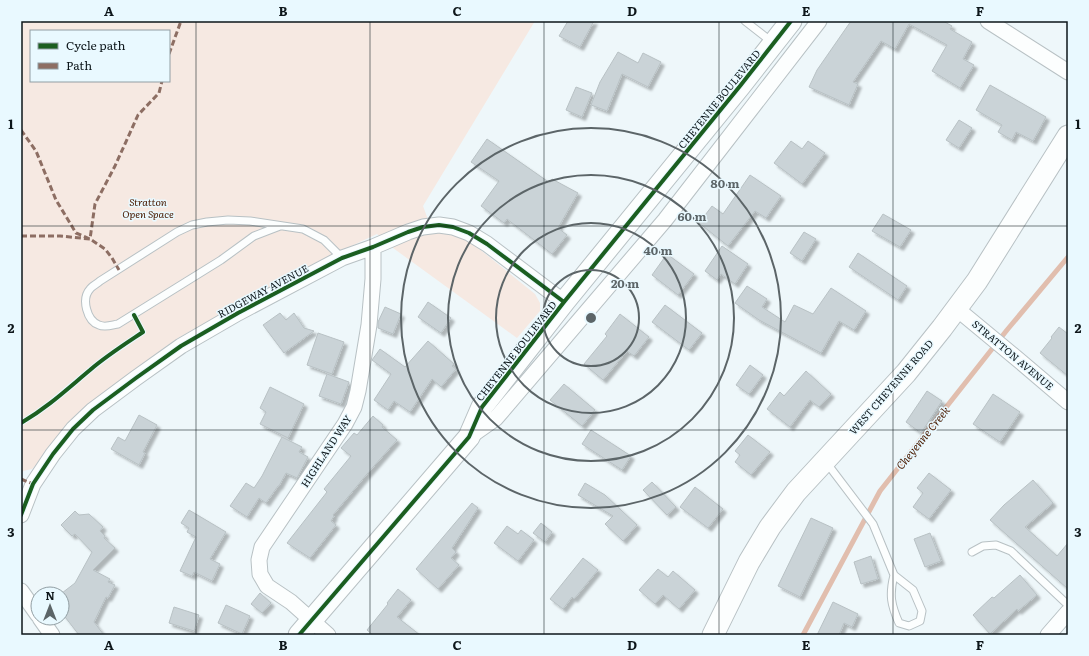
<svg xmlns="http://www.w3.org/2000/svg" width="1089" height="656" font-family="Literata,serif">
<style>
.green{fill:#f6e9e2;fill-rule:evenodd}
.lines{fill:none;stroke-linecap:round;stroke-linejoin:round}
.stream{stroke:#e1beae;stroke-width:5}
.building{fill:#cad3d7;stroke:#b8c1c4;filter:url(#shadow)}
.lane-casing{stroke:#b8c1c4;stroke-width:9}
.street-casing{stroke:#b8c1c4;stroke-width:17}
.secondary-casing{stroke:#b8c1c4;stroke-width:23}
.lane{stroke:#fcfefe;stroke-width:7}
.street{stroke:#fcfefe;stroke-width:15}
.secondary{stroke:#fcfefe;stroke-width:21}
.quiet{stroke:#8d6e63;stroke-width:3;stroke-dasharray:6 3;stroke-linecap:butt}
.cycleway-casing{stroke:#e9f9ff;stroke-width:6}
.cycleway{stroke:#1b5e20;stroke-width:4}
.grid{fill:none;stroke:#0d161a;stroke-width:1;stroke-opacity:0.55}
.ring{fill:none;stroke:#5c6568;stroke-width:2}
.labels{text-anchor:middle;stroke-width:3;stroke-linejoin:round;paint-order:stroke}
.street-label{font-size:10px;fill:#0d161a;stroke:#e9f9ff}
.park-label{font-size:10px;font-style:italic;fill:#4a1a00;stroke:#e9f9ff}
.water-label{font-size:11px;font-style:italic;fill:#4b1b01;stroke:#e9f9ff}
.centre{fill:#5c6568;stroke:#e9f9ff;stroke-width:2}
.ring-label{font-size:12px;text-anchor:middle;font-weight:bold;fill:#5c6568;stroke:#e9f9ff;stroke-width:3;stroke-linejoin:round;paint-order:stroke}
.neatline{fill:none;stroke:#0d161a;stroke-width:1.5}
.grid-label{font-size:13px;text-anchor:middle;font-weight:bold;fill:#0d161a}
</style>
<defs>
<filter id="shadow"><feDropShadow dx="3.5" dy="3.5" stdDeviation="1" flood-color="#0004"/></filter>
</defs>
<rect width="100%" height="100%" fill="#eef7fa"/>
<path class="green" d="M21,21H535L423,206L433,233H444L459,237L472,243L535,294L540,303V311L517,338L393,248L377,234L317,262L178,338L99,396L72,419L49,447L41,460L32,469L23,471L21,475ZM31,31H169V81H31Z"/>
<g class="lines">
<path class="stream" d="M803,635L880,491L1007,330L1068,257"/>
</g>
<path class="building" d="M568,21H594L580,47L559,36Z
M851,21H943L952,26L950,29L972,42L963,59L974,65L960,88L932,71L947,45L909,24L895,49L881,41L853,82L858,84L849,105L809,87L817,70Z
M618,52L638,63L643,53L661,62L648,87L622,74L607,111L591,105L600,82Z
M990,85L1046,117L1033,141L1016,132L1012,140L998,132L1002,125L976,110Z
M576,87L592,93L582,117L566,110Z
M959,120L972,128L959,148L946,140Z
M487,139L550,183L552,179L578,193L558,228L567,235L552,254L507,219L504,223L481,206L499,181L471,162Z
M791,141L802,149L808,141L825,153L802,184L774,163Z
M750,175L781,196L766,218L755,211L728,246L699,223L712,206L723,214Z
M883,214L911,230L900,247L872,231Z
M804,232L816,239L802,261L790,253Z
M722,246L748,264L735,284L721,274L717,280L705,271Z
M858,253L907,286L898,300L849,267Z
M667,254L694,274L678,295L652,275Z
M747,286L767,299L762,307L785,322L794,305L813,314L831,288L866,311L854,330L839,321L821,353L759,320L735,303Z
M428,302L451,318L441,333L418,317Z
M665,305L702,333L689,350L652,322Z
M385,307L401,314L393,334L378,328V322Z
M280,313L286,320L294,313L304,328L314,331L284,353L263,325Z
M620,314L649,337L634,356L627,351L603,380L584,364L607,336L605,334Z
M1059,327L1068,334V376L1040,353L1052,338L1051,337Z
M318,333L344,342L332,374L307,365Z
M428,341L454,364L452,366L456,369L441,387L432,379L410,412L394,401L388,410L374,400L391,374L372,360L380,349L405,367Z
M750,365L763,375L749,394L736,385Z
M806,371L831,394L819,407L810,400L790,427L767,409L780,392L784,396Z
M327,374L349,382L341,404L319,396Z
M564,384L595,410L582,426L550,400Z
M270,387L304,404L288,438L260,424L266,412L260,408Z
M927,391L942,401L921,433L906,422Z
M993,394L1020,412L1000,442L973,424Z
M139,415L157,425L143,452L145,453L139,465L111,449L118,437L125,441Z
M373,416L383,425L382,427L397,440L367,474L333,515L334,516L331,521L336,525L310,558L287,543L327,492L324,489L351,456L341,448L354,433L357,435Z
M591,430L631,456L622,470L582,444Z
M748,435L770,452L751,475L735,462L740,455L735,451Z
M282,437L302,447L299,452L308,457L297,478L286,473L279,486H278L266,503L259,498L247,517L230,506L246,483L254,488L262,476Z
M929,473L951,490L929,519L913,507L923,493L917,488Z
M1033,480L1053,503L1025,527L1057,556L1068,543V589L990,520L1004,505Z
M652,482L676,507L667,515L643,490Z
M585,483L605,495L637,525L623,541L605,524L613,516L578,495Z
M695,487L723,509L708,528L680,507Z
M472,503L478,508L452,548L456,552L451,558L459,565L438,589L416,569Z
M189,510L226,532L210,559L220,564L212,581L194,572L192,576L180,571L196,537L187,532L189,528L181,523Z
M75,511L79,515L89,514L103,527L100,531L105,536L104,538L115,548L93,570L110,579L108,582L115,585L108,598L106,597L94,622L104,635H79L62,613V593L75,583L92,552L75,534L72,536L61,525Z
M811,518L833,528L800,597L778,586Z
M541,523L552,532L545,542L533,533Z
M507,526L518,534L521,530L534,540L518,561L494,543Z
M930,533L941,561L925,567L914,539Z
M871,556L878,579L861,584L854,562Z
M583,558L598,570L574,599L572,597L563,609L550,599Z
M658,569L668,577L673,571L695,590L679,609L663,595L655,604L639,590Z
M1020,575L1037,595L1018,611L1017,609L990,634L973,615L992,597L994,598Z
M398,589L411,600L397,617L420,635H373L367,630L388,604L387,603Z
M260,593L271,603L262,613L251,604Z
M833,602L858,614L852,627L844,623L839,635H817Z
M226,605L250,616L242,634L218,623Z
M174,607L199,615L194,631L169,623Z"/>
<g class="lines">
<g class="lane-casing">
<path id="lane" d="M745,21L772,42
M280,226L254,236L221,260L118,324C112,325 105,328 99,325C87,321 81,299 90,289C92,286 97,284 100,281L177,232L192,225L207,222L228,220L250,221L303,229L324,240L342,258
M826,462L873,524L894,575L913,590L922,611L920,621L909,626L899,623C891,605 889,595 894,575
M972,552L983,546L996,545L1011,551L1068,605"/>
</g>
<g class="street-casing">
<path id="street" d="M988,21L1068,72
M957,309L1021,362L1068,402
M469,437L496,418L665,220L819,21
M21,515L33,484L53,454L73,429L93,410L136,378L181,346L238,313L342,258L373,247L408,232L423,227L439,225L453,227L469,233L487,244L564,302
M21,591L38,615
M40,618L52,635
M328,635L291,602L267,586L260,574L259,560L262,547L345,424L354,407L358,391L369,325L373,279V247
M1048,635L1068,612"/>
</g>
<g class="secondary-casing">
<path id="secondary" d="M299,635L469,437L482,407L564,302L740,86L791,21
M713,635L749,562L770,527L796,492L906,373L942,328L977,281L1068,136"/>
</g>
<use href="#lane" class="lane"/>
<use href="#street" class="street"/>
<use href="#secondary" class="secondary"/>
<path class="quiet" d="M169,54L181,21
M21,130L36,151L56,200L76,233L90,239L105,249L112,258L119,270
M21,236H60L90,239L95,204L115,166L138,115L159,93L162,81
M21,479L33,484"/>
<g class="cycleway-casing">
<path id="cycleway" d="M21,423C48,407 66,390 90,370C106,356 125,344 143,332L134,315
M21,515L33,484L53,454L73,429L93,410L136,378L181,346L238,313L342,258L373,247L408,232L423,227L439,225L453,227L469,233L487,244L564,302
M299,635L469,437L482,407L564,302L740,86L791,21"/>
</g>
<use href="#cycleway" class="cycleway"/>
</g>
<path class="grid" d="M196,21V635M370,21V635M544,21V635M719,21V635M893,21V635M21,226H1068M21,430H1068"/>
<g class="ring">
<circle cx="591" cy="318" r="48"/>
<circle cx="591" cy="318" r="95"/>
<circle cx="591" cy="318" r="143"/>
<circle cx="591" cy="318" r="190"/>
</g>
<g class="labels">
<g class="street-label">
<text transform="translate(719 99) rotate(-51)" y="4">CHEYENNE BOULEVARD</text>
<text transform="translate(263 291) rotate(-28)" y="4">RIDGEWAY AVENUE</text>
<text transform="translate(516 351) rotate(-52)" y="4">CHEYENNE BOULEVARD</text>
<text transform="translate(1013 355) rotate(40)" y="4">STRATTON AVENUE</text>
<text transform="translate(891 387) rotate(-49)" y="4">WEST CHEYENNE ROAD</text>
<text transform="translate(326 451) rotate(-57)" y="4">HIGHLAND WAY</text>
</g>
<g class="park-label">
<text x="148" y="206">Stratton<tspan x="148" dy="12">Open Space</tspan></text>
</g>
<g class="water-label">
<text transform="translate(923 438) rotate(-51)" y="4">Cheyenne Creek</text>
</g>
</g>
<circle cx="591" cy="318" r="6" class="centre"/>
<g class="ring-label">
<text x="725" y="188">80 m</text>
<text x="692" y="221">60 m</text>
<text x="658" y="255">40 m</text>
<text x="625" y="288">20 m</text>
</g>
<rect width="1089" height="656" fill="none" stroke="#e9f9ff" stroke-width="44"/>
<rect x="30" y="30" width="140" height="52" fill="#e9f9ff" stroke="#919ea3"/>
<rect x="38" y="43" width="20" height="6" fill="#1b5e20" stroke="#919ea3"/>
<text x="66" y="50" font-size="12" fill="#0d161a">Cycle path</text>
<rect x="38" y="63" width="20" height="6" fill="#8d6e63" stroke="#919ea3"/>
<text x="66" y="70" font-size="12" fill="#0d161a">Path</text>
<g transform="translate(50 606)"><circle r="19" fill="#e9f9ff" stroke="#919ea3"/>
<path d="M0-3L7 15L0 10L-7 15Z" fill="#5c6568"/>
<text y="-6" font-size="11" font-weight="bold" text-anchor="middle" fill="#0d161a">N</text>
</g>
<rect x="22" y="22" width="1045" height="612" class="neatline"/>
<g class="grid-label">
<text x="109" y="16">A</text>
<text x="283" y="16">B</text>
<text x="457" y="16">C</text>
<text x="632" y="16">D</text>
<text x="806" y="16">E</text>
<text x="980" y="16">F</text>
<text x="11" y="129">1</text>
<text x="1078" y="129">1</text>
<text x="11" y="333">2</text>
<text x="1078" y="333">2</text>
<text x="11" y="537">3</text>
<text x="1078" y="537">3</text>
<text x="109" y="650">A</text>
<text x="283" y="650">B</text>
<text x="457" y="650">C</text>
<text x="632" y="650">D</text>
<text x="806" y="650">E</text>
<text x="980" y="650">F</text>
</g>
</svg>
